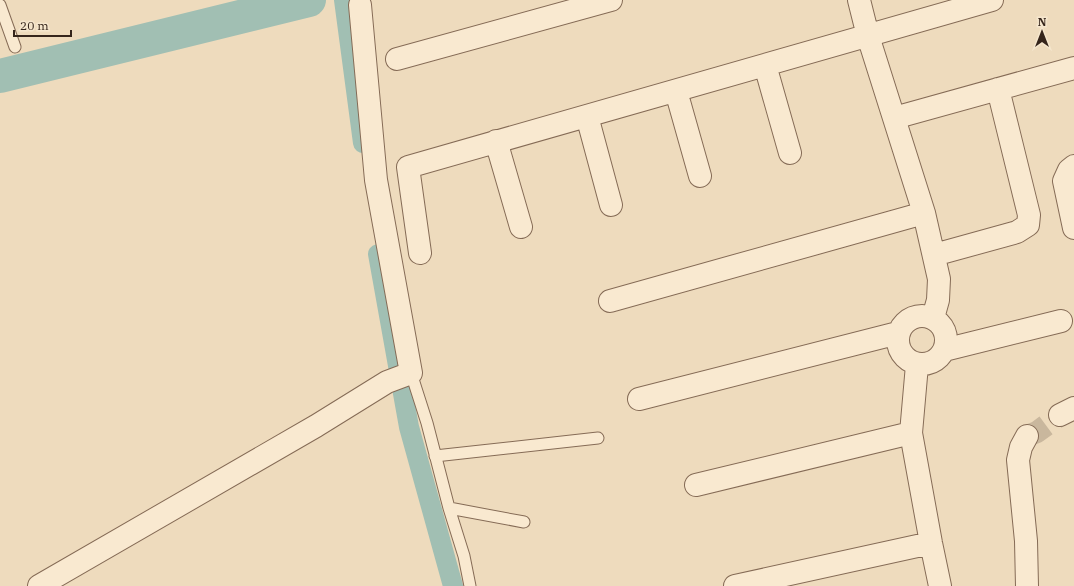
<svg xmlns="http://www.w3.org/2000/svg" width="1074" height="586" font-family="'IBM Plex Serif',serif">
<style>
.lines{fill:none;stroke-linecap:round;stroke-linejoin:round}
.canal{stroke:#a1bfb3;stroke-width:20}
.river{stroke:#a1bfb3;stroke-width:34}
.street-tunnel{stroke:#c9b79d;stroke-width:22;stroke-dasharray:22 11;stroke-linecap:butt}
.lane-casing{stroke:#856b56;stroke-width:13}
.street-casing{stroke:#856b56;stroke-width:24}
.lane{stroke:#f9e9d0;stroke-width:11}
.street{stroke:#f9e9d0;stroke-width:22}
</style>
<rect width="100%" height="100%" fill="#eedbbd"/>
<g class="lines">
<path class="canal" d="M344,0L363,143
M378,254L409,427L453,586"/>
<path class="river" d="M0,76L309,0"/>
<path class="street-tunnel" d="M1027,436L1037,432L1060,415"/>
<g class="lane-casing">
<path id="lane" d="M0,5L15,47
M411,373L427,423L449,508L464,556L470,586
M435,456L598,438
M449,508L524,522"/>
</g>
<g class="street-casing">
<path id="street" d="M859,0L868,36L924,213L939,279L938,300L933,318
M397,59L611,0
M765,65L790,153
M676,91L700,176
M587,116L611,205
M894,118L1074,68
M496,141L521,227
M1074,166L1069,170L1064,181L1074,228
M420,253L408,167L992,0
M934,255L1017,232L1028,225L1029,215L998,89
M610,301L924,213
M898 340a24 24 0 1 1 48 0a24 24 0 1 1-48 0Z
M944,350L1061,321
M917,365L911,433L931,543L940,586
M639,399L898,333
M1060,415L1074,408
M1027,436L1021,447L1018,460L1026,541L1027,586
M696,485L911,433
M39,586L316,426L387,382L411,373L376,180L360,5
M735,586L931,543"/>
</g>
<use href="#lane" class="lane"/>
<use href="#street" class="street"/>
</g>
<g transform="translate(1042 32)" stroke="#f5e6cd" stroke-width="3" paint-order="stroke">
<path d="M0-3L7 15L0 10L-7 15Z" fill="#35251b"/>
<text y="-6" font-size="11" font-weight="bold" text-anchor="middle" fill="#35251b">N</text>
</g>
<path d="M14 30v6h57v-6" fill="none" stroke="#35251b" stroke-width="2"/>
<text x="20" y="30" font-size="12" fill="#35251b" stroke="#f5e6cd" stroke-width="3" paint-order="stroke">20 m</text>
</svg>
